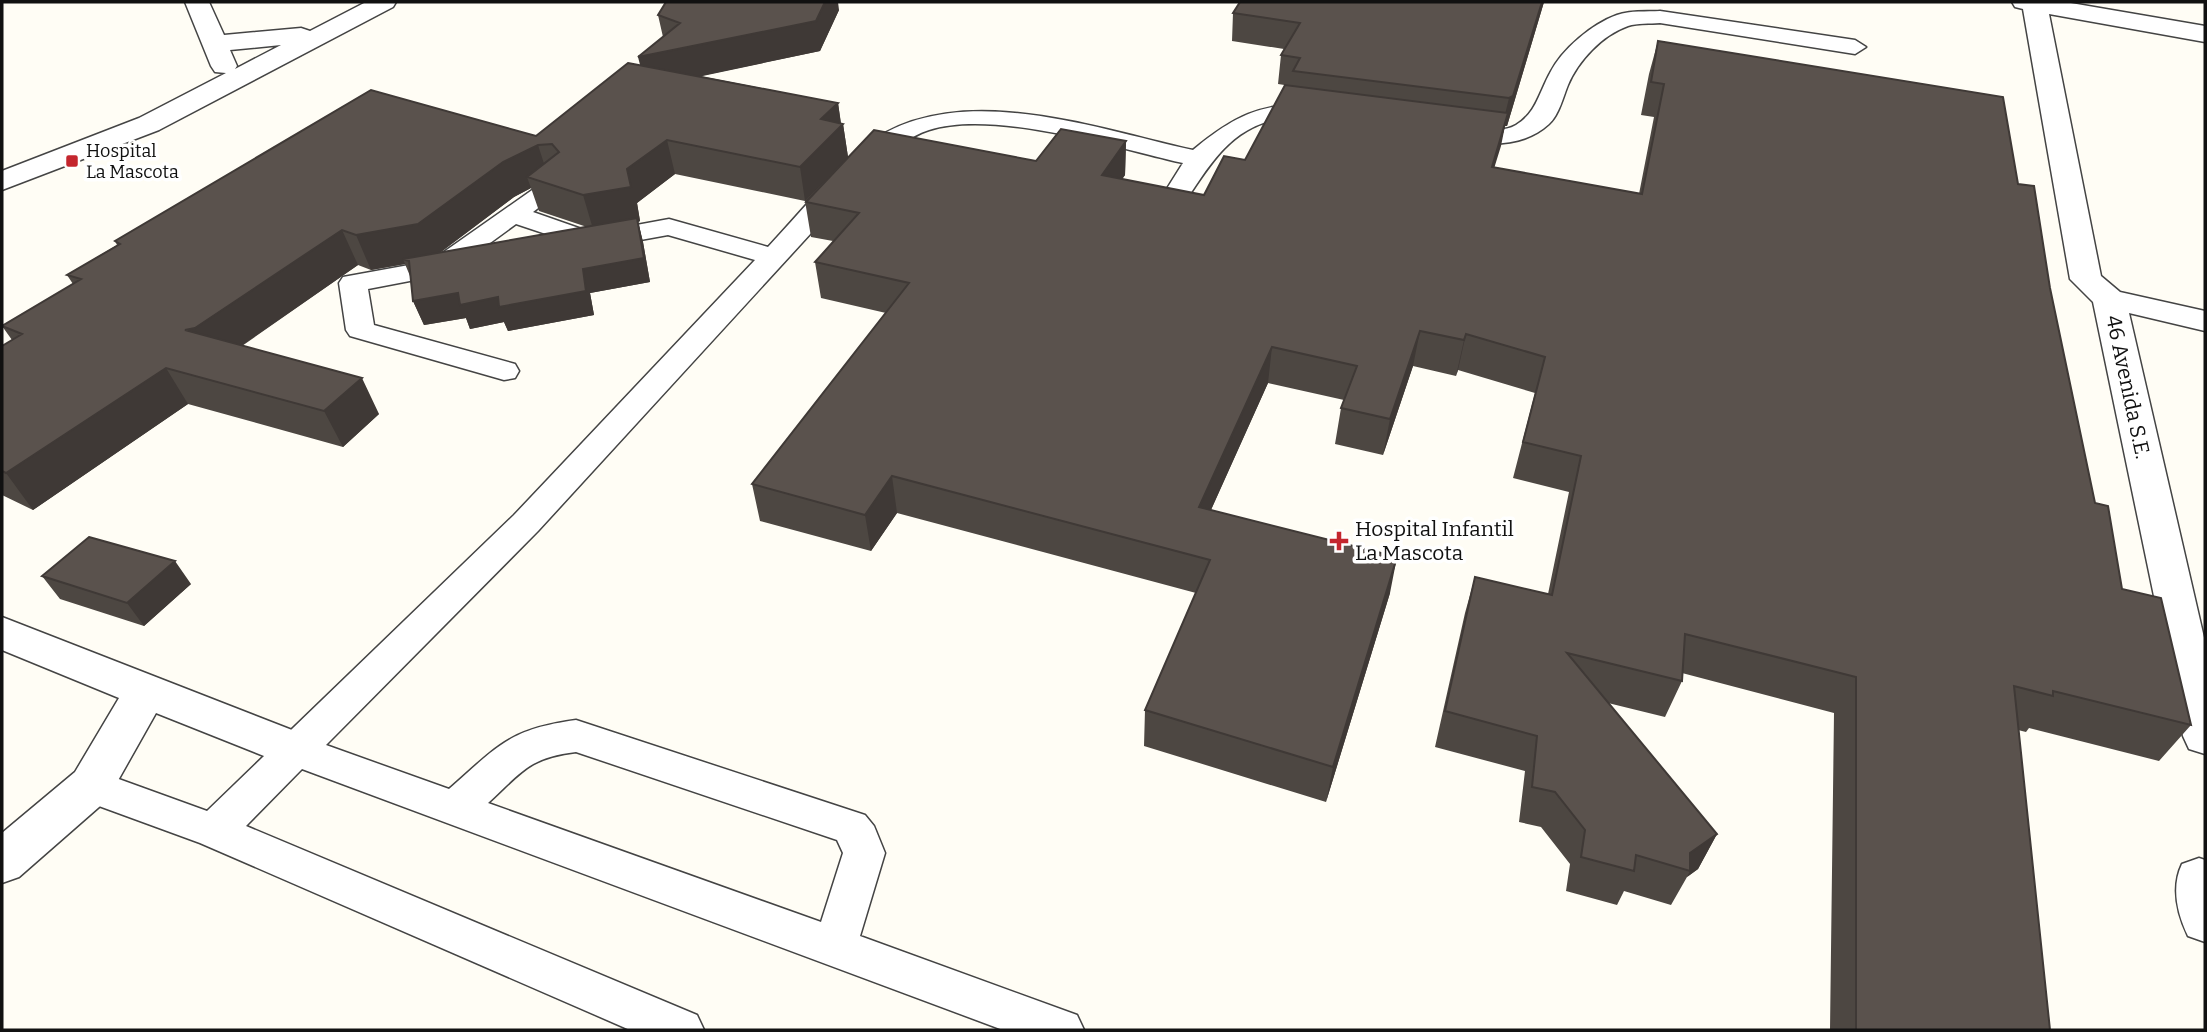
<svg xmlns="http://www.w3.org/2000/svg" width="2207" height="1032" font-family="Bitter,serif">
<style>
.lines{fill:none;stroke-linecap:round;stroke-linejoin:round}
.service-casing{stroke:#444;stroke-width:3}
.minor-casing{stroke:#444;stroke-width:3}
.service{fill:#fff;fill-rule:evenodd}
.minor{fill:#fff;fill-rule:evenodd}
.wall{fill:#4d4742;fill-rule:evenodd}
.shaded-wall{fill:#3f3936}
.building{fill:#5a524d;stroke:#3f3936;stroke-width:2}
.poi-dot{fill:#c4262e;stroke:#fff;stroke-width:2.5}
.labels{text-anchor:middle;stroke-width:7;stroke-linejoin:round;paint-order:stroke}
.far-poi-label{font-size:18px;fill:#111;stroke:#fff;text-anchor:start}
.street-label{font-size:21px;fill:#111;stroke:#fff}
.poi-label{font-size:21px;fill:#111;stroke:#fff;text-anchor:start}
</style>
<rect width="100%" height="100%" fill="#fffdf5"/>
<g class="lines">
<g class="service-casing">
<path id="service" d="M1660,11L1855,40L1866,47L1855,54L1660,23C1650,24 1637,23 1628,26C1602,35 1578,61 1568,85C1563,97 1559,115 1549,124C1522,149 1481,146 1447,137L1444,132L1447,127C1469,121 1496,137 1516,125C1536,113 1539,93 1550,73C1562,49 1592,24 1617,15C1630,10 1647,12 1660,11Z
M1313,104L1321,106L1325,111L1321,116C1306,120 1289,116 1273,120C1224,132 1204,175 1178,212H1160L1156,206L1183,163C1116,148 994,109 929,130C910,136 894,150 878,160L538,531L326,745L449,789C498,746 509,729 576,720L865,815L874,826L885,853L860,936L1077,1015L1084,1030H1003L302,769L246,826L697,1015L704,1030H630L200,843L77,798L71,786L77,774L91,769L207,811L514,515L755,260L668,235L591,249L516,224L464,262L462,271L368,289L374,325L515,364L519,371L515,378L504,380L350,336L346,330L339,283L343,277L431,261L545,181H563L567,186L533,212L593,233L669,219L768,247C798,215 827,179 860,150C949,75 1092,128 1193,150C1233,117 1260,103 1313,104ZM576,752L837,840L843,853L821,922L488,803C522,772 528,758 576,752Z"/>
</g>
<g class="minor-casing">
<path id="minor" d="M185,2H209L224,35L301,28L310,31L366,2H396L393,7L159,130L2,190V171L139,118L226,73L215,72L211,66ZM281,45L235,69L237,66L230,50Z
M2012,2H2065L2205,26V42L2049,14L2101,276L2120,292L2205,311V331L2129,313L2205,642V754L2189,749L2183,736L2093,302L2070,279L2023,9L2015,7Z
M2,617L310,737L316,750L310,763L294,768L156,713L107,800L19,877L2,883V833L75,772L119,698L2,650Z
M2199,858L2205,860V942L2188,936C2177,913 2171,887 2182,864Z"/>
</g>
<use href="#service" class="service"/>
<use href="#minor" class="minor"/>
</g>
<path class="wall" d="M1544,2L1507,126H1505L1494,167L1639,194L1654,117L1641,115L1649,74L1658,41L2018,184L2050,288L2095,503L2122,589L2191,725L2159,761L2029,728L2026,732L2018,730L2050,1030H1830L1834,713L1682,673V681L1665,717L1608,703L1717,834L1698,869L1687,877L1671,905L1624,891L1617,905L1566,891L1570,864L1541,827L1519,822L1525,771L1435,747L1465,613L1475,577L1548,594L1569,492L1513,478L1535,393L1458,370L1456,376L1413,366L1383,455L1335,444L1341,408L1344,400L1268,383L1211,510L1390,593L1326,802L1144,746L1145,710L1196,593L897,513L871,551L760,521L752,484L886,313L821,298L815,262L833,241L811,237L805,201L675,174L637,203L640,221L638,222L643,242L650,282L590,293L594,315L508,331L504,322L470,329L466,318L424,325L413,301L410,276L405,264L371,270L358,265L242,346L379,414L343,447L188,404L33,510L2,495V346L12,340L2,326L73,284L67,275L117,245L115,241L536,136L640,65L663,37L658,15L839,10L820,51L700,76L838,103L841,123L843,124L848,157L1036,161L1126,141L1125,175L1122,179L1204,195L1245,160L1291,86L1278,84L1281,55L1284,49L1232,41L1233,13ZM531,188L539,211L587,227L439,253L514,197Z
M42,576L191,584L144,626L60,599Z"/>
<path class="shaded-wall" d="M825,2H838L839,10L820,51L646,88L638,57Z
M1542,2H1544L1507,126H1505L1501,146L1484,201L1509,98Z
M838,103L841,125L843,124L848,157L805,201L800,167L821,119Z
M667,140L675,174L637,203L640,221L638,222L643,242L650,282L590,293L594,315L508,331L504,322L470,329L466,318L424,325L413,301L583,269L593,229L583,195L627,169Z
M1126,141L1125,175L1102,209V175Z
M538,145L549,179L527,177L531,188L514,197L432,259L409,261L403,259L405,264L371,270L356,235Z
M342,230L358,265L215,364L185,330Z
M1420,331L1413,366L1383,455L1390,419Z
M1466,334L1458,370L1456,376L1464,340Z
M1272,347L1268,383L1196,543L1199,507Z
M166,368L188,404L33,510L6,473Z
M362,378L379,414L343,447L324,411Z
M892,476L897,513L871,551L865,515Z
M1397,557L1390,593L1326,802L1333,767Z
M175,561L191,584L144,626L127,603Z
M1717,834L1698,869L1687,877L1690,871V853Z"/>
<path class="building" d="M666,2H825L816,21L638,57L680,23L658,15Z
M1240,2H1542L1513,96L1509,98L1293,71L1300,58L1281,55L1300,23L1233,13Z
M1658,41L2003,97L2018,184L2034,186L2050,288L2095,503L2108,506L2122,589L2161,598L2191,725L2053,691V696L2014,686L2050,1030H1856V677L1685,634L1682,681L1567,653L1717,834L1690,853V871L1636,855L1634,871L1581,857L1585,830L1555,792L1532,787L1537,736L1445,711L1475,577L1552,595L1581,456L1523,442L1545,357L1466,334L1464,340L1420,331L1390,419L1341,408L1357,366L1272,347L1199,507L1397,557L1333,767L1145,710L1210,560L892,476L865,515L752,484L909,283L815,262L859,213L806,202L874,130L1036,161L1061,129L1126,141L1102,175L1204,195L1224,156L1245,160L1285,85L1508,113L1492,167L1642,194L1664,84L1651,82Z
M628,63L838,103L821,119L843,124L800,167L667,140L627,169L631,187L583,195L527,177L559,152L552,144L538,145L503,162L418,224L356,235L342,230L195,328L185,330L362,378L324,411L166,368L6,473L2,471V346L22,334L2,326L81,279L67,275L120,244L115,241L371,90L536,136Z
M637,218L644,258L583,269L586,291L499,307L498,297L460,305L458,293L413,301L409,261L403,259Z
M89,537L175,561L127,603L42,576Z"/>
<g class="poi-dot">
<rect x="65" y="154" width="14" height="14" rx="3.5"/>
<path d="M1335.5 530.5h7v7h7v7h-7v7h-7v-7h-7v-7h7z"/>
</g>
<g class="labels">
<g class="far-poi-label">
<text x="86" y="157">Hospital<tspan x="86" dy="21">La Mascota</tspan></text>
</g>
<g class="street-label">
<text transform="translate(2128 387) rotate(78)" y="7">46 Avenida S.E.</text>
</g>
<g class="poi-label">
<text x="1355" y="536">Hospital Infantil<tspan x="1355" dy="24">La Mascota</tspan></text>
</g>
</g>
<rect width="2207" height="1032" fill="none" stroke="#111111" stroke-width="7"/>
</svg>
